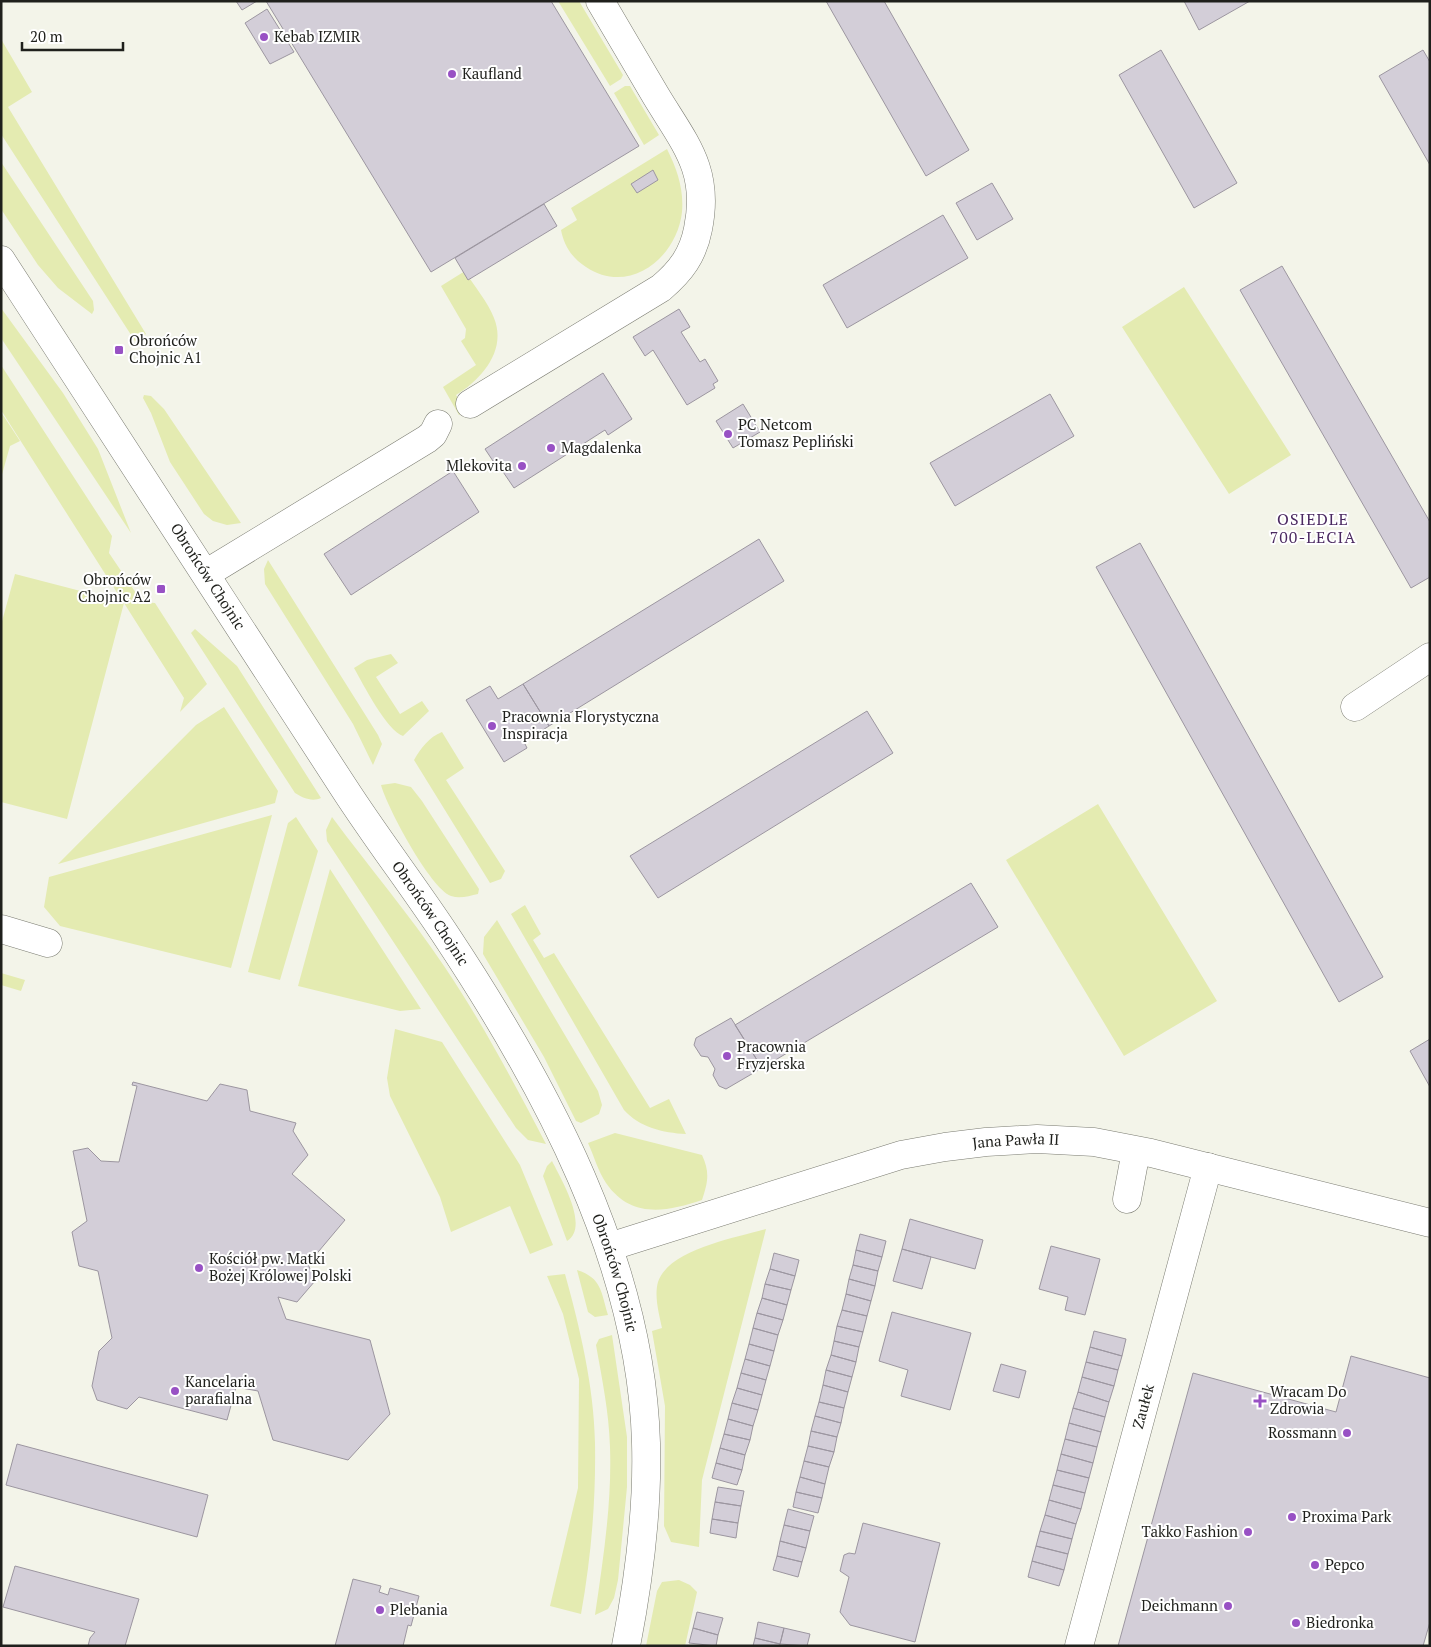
<svg xmlns="http://www.w3.org/2000/svg" width="1431" height="1647" font-family="'PT Serif',serif">
<style>
.green{fill:#e4ebb1}
.building{fill:#d3ced8;stroke:#9c96a0}
.lines{fill:none;stroke-linecap:round;stroke-linejoin:round}
.minor-casing{stroke:#7a7b71;stroke-width:29}
.minor{stroke:#fff;stroke-width:28}
.poi-dot{fill:#9851c4;stroke:#fff;stroke-width:2}
.labels{text-anchor:middle;stroke-width:4;stroke-linejoin:round;paint-order:stroke}
.poi-label{font-size:15px;fill:#1f201c;stroke:#fff;text-anchor:start}
.street-label{font-size:15px;fill:#1f201c;stroke:#fff}
.neighbourhood-label{font-size:16px;letter-spacing:1px;fill:#4b2961;stroke:#fff}
</style>
<rect width="100%" height="100%" fill="#f3f4e9"/>
<path class="green" d="M558,1H579L623,75L621,79L610,86Z
M1,39L32,92L8,107L146,334L135,341L1,134Z
M625,86H630L659,135L644,145L614,93Z
M667,149C677,169 684,189 682,212C677,258 629,296 586,267C572,258 564,246 561,230L577,220L571,208Z
M1,162L93,301L94,310L92,314L58,288L38,265L1,209Z
M465,271C474,286 488,302 494,318C507,350 482,379 456,395L466,411L459,415L443,387L476,365L461,341L465,338L466,329L441,286Z
M1184,287L1291,455L1229,494L1122,327Z
M1,308L63,393L98,449L131,533L1,338Z
M1,365L112,536L109,553L142,602L155,603L207,684L180,712L184,698L124,603L67,819L1,802V625L15,574L123,602L1,410Z
M144,395L151,396L164,409L241,523L227,525L213,521L204,514L170,462L151,413L143,398Z
M1,412L20,441L10,446L1,478Z
M268,560L378,735L382,744L373,765L353,724L265,584L264,569Z
M195,629L237,666L321,798C312,802 303,798 295,793L191,633Z
M391,654L398,663L376,677L400,714L422,701L429,711L403,736C387,731 363,684 354,668L367,660Z
M224,707L278,791L275,803L58,864L196,725Z
M442,732L464,768L446,780L505,871L501,879L490,883L414,760C421,748 429,737 442,732Z
M395,783L411,787L422,801L479,889L478,894C469,896 460,899 451,896C430,888 387,807 381,785Z
M1098,804L1217,1001L1124,1056L1006,860Z
M272,815L231,968L60,926L44,907L49,877Z
M296,817L318,851L280,980L248,972L288,823Z
M332,817C369,867 409,914 444,966C482,1022 514,1083 546,1144L528,1140L516,1128L327,841L326,830Z
M330,869L421,1009L400,1011L298,986Z
M525,905L541,934L533,940L544,958L554,953L650,1108L669,1099L686,1134C663,1133 639,1127 624,1110L511,914Z
M497,920L598,1091L602,1105L599,1114L581,1123L576,1121L544,1057L483,954L484,937Z
M1,973L25,980L21,991L1,985Z
M395,1029L442,1042L520,1165L553,1245L530,1254L510,1206L451,1232L440,1197L390,1096L387,1078Z
M615,1133L702,1155C710,1172 708,1182 702,1200C666,1212 631,1219 606,1183C598,1171 594,1156 588,1143Z
M552,1161C561,1179 590,1227 567,1241L543,1176L547,1166Z
M766,1229L702,1480L699,1547L671,1542L664,1526L665,1406L652,1331L662,1328C659,1314 654,1296 658,1282C669,1249 736,1238 766,1229Z
M577,1270C602,1278 601,1292 608,1315L595,1317L588,1312Z
M565,1274C580,1328 594,1387 595,1443C596,1501 591,1558 581,1614L550,1606L578,1488L579,1379L563,1314L547,1276Z
M612,1335L627,1437V1487L618,1580L614,1598L608,1609L595,1615C603,1560 612,1503 610,1447C609,1412 602,1379 596,1345L599,1339Z
M679,1580L690,1585L697,1592L685,1646H646L657,1591L662,1582Z"/>
<path class="building" d="M236,1H257L242,10Z
M266,1H551L639,146L431,272Z
M826,1H884L969,150L926,176Z
M1184,1H1250L1199,30Z
M267,9L294,52L270,64L245,23Z
M1161,50L1237,183L1194,208L1119,75Z
M1423,50L1430,62V165L1379,76Z
M653,170L658,180L637,193L631,184Z
M992,183L1013,219L977,240L956,203Z
M544,204L557,226L468,280L455,258Z
M943,215L968,258L847,328L823,285Z
M1282,266L1430,522V577L1411,588L1240,290Z
M679,309L690,327L681,332L700,362L705,359L718,381L713,384L715,388L687,405L653,350L645,356L633,337Z
M603,373L632,419L608,435L605,430L514,488L495,460L493,461L485,449Z
M1050,394L1074,436L955,506L930,463Z
M743,404L760,432L733,448L716,421Z
M453,471L479,512L351,595L324,554Z
M759,539L784,581L549,726L523,684Z
M1140,543L1383,977L1339,1002L1096,567Z
M523,684L549,726L524,742L527,748L504,762L466,700L490,686L498,699Z
M867,711L893,753L658,898L630,856Z
M971,883L998,927L762,1068L735,1025Z
M731,1018L762,1068L726,1089L719,1086L713,1075L715,1069L708,1057L701,1056L694,1045L696,1038Z
M1430,1039V1087L1410,1051Z
M133,1082L207,1101L220,1084L247,1090L250,1111L296,1123L293,1131L308,1155L292,1174L345,1220L308,1264L315,1281L297,1302L278,1297L286,1319L370,1340L390,1414L348,1460L273,1440L258,1391L236,1387L227,1420L139,1397L127,1409L97,1400L92,1386L99,1351L112,1338L98,1271L79,1266L72,1232L87,1221L73,1151L88,1148L101,1161L119,1162L137,1086L132,1085Z
M910,1219L983,1240L975,1269L902,1249Z
M860,1234L886,1241L882,1257L856,1250Z
M1051,1246L1100,1259L1085,1315L1065,1310L1068,1297L1039,1289Z
M902,1249L931,1257L922,1289L893,1281Z
M856,1250L882,1257L878,1271L853,1265Z
M774,1253L799,1260L795,1276L770,1269Z
M853,1265L878,1271L875,1286L849,1279Z
M770,1269L795,1276L791,1290L765,1284Z
M849,1279L875,1286L871,1301L846,1294Z
M765,1284L791,1290L787,1305L762,1298Z
M846,1294L871,1301L867,1316L842,1310Z
M762,1298L787,1305L783,1320L757,1313Z
M842,1310L867,1316L863,1332L837,1326Z
M892,1312L971,1333L950,1410L901,1396L908,1370L879,1361Z
M757,1313L783,1320L778,1335L753,1328Z
M837,1326L863,1332L859,1347L834,1341Z
M753,1328L778,1335L774,1351L749,1344Z
M1094,1331L1126,1339L1122,1356L1090,1347Z
M834,1341L859,1347L856,1362L831,1355Z
M749,1344L774,1351L770,1366L745,1359Z
M1090,1347L1122,1356L1118,1370L1086,1362Z
M831,1355L856,1362L852,1377L826,1370Z
M1351,1356L1430,1378V1622L1423,1646H1118L1193,1373L1336,1412Z
M745,1359L770,1366L766,1380L741,1373Z
M1086,1362L1118,1370L1114,1386L1082,1377Z
M1001,1364L1026,1371L1019,1398L993,1391Z
M826,1370L852,1377L848,1392L823,1385Z
M741,1373L766,1380L762,1395L737,1388Z
M1082,1377L1114,1386L1109,1402L1078,1392Z
M823,1385L848,1392L844,1408L819,1402Z
M737,1388L762,1395L758,1410L732,1403Z
M1078,1392L1109,1402L1105,1417L1073,1408Z
M819,1402L844,1408L841,1423L815,1416Z
M732,1403L758,1410L753,1426L728,1419Z
M1073,1408L1105,1417L1101,1432L1069,1423Z
M815,1416L841,1423L837,1437L811,1431Z
M728,1419L753,1426L750,1440L724,1434Z
M1069,1423L1101,1432L1097,1447L1065,1439Z
M811,1431L837,1437L834,1452L808,1446Z
M724,1434L750,1440L745,1455L720,1448Z
M1065,1439L1097,1447L1093,1463L1061,1454Z
M17,1444L208,1495L197,1537L6,1485Z
M808,1446L834,1452L829,1467L804,1461Z
M720,1448L745,1455L742,1470L716,1463Z
M1061,1454L1093,1463L1089,1478L1057,1470Z
M804,1461L829,1467L825,1484L800,1477Z
M716,1463L742,1470L737,1485L712,1478Z
M1057,1470L1089,1478L1085,1493L1053,1485Z
M800,1477L825,1484L822,1498L796,1492Z
M1053,1485L1085,1493L1081,1509L1049,1500Z
M718,1487L744,1491L741,1506L715,1502Z
M796,1492L822,1498L818,1513L793,1507Z
M1049,1500L1081,1509L1076,1524L1045,1515Z
M715,1502L741,1506L738,1523L712,1519Z
M788,1509L814,1516L810,1531L784,1525Z
M1045,1515L1076,1524L1072,1539L1040,1531Z
M712,1519L738,1523L736,1538L710,1533Z
M863,1523L940,1543L915,1642L850,1625L840,1612L849,1577L840,1571L844,1555L849,1553L855,1554Z
M784,1525L810,1531L806,1548L780,1541Z
M1040,1531L1072,1539L1068,1554L1036,1546Z
M780,1541L806,1548L802,1562L777,1556Z
M1036,1546L1068,1554L1064,1570L1032,1561Z
M777,1556L802,1562L798,1577L773,1570Z
M1032,1561L1064,1570L1059,1586L1028,1577Z
M15,1566L139,1599L125,1646H88L90,1638L95,1632L3,1607Z
M353,1579L381,1586L379,1592L388,1595L390,1588L419,1596L411,1626L408,1625L403,1646H335Z
M697,1612L723,1618L718,1635L693,1628Z
M758,1622L784,1628L780,1644L755,1638Z
M693,1628L718,1635L716,1646L689,1643Z
M784,1628L810,1634L807,1646L780,1644Z
M755,1638L780,1644V1646H753Z"/>
<g class="lines">
<g class="minor-casing">
<g id="minor">
<path id="s1" d="M1,260C117,436 231,612 344,788C377,839 414,887 447,937C545,1085 641,1261 646,1443C648,1511 639,1579 626,1646"/>
<path d="M470,404L661,288C681,271 693,255 698,229C710,170 685,144 656,96C637,64 619,33 600,1"/>
<path d="M207,573L427,439L433,434L438,424"/>
<path d="M1355,707L1430,657"/>
<path d="M1,929L48,943"/>
<path d="M1127,1199L1136,1151"/>
<path id="s2" d="M609,1247L901,1155L945,1147L986,1142L1037,1139L1094,1142L1151,1153L1430,1223"/>
<path id="s3" d="M1079,1646L1208,1167"/>
</g>
</g>
<use href="#minor" class="minor"/>
</g>
<g class="poi-dot">
<circle cx="264" cy="37" r="5"/>
<circle cx="452" cy="74" r="5"/>
<rect x="114" y="345" width="10" height="10" rx="2.5"/>
<circle cx="728" cy="434" r="5"/>
<circle cx="551" cy="448" r="5"/>
<circle cx="522" cy="466" r="5"/>
<rect x="156" y="584" width="10" height="10" rx="2.5"/>
<circle cx="492" cy="726" r="5"/>
<circle cx="727" cy="1056" r="5"/>
<circle cx="199" cy="1268" r="5"/>
<circle cx="175" cy="1391" r="5"/>
<path d="M1257.5 1393.5h5v5h5v5h-5v5h-5v-5h-5v-5h5z"/>
<circle cx="1347" cy="1433" r="5"/>
<circle cx="1292" cy="1517" r="5"/>
<circle cx="1248" cy="1532" r="5"/>
<circle cx="1315" cy="1565" r="5"/>
<circle cx="1228" cy="1606" r="5"/>
<circle cx="380" cy="1610" r="5"/>
<circle cx="1296" cy="1623" r="5"/>
</g>
<g class="labels">
<g class="poi-label">
<text x="274" y="42">Kebab IZMIR</text>
<text x="462" y="79">Kaufland</text>
<text x="129" y="346">Obrońców<tspan x="129" dy="17">Chojnic A1</tspan></text>
<text x="738" y="430">PC Netcom<tspan x="738" dy="17">Tomasz Pepliński</tspan></text>
<text x="561" y="453">Magdalenka</text>
<text x="512" y="471" text-anchor="end">Mlekovita</text>
<text x="151" y="585" text-anchor="end">Obrońców<tspan x="151" dy="17">Chojnic A2</tspan></text>
<text x="502" y="722">Pracownia Florystyczna<tspan x="502" dy="17">Inspiracja</tspan></text>
<text x="737" y="1052">Pracownia<tspan x="737" dy="17">Fryzjerska</tspan></text>
<text x="209" y="1264">Kościół pw. Matki<tspan x="209" dy="17">Bożej Królowej Polski</tspan></text>
<text x="185" y="1387">Kancelaria<tspan x="185" dy="17">parafialna</tspan></text>
<text x="1270" y="1397">Wracam Do<tspan x="1270" dy="17">Zdrowia</tspan></text>
<text x="1337" y="1438" text-anchor="end">Rossmann</text>
<text x="1302" y="1522">Proxima Park</text>
<text x="1238" y="1537" text-anchor="end">Takko Fashion</text>
<text x="1325" y="1570">Pepco</text>
<text x="1218" y="1611" text-anchor="end">Deichmann</text>
<text x="390" y="1615">Plebania</text>
<text x="1306" y="1628">Biedronka</text>
</g>
<g class="street-label">
<text dy="5" stroke="none"><textPath href="#s1" startOffset="378">Obrońców Chojnic</textPath></text>
<text dy="5" stroke="none"><textPath href="#s1" startOffset="782">Obrońców Chojnic</textPath></text>
<text dy="5" stroke="none"><textPath href="#s2" startOffset="422">Jana Pawła II</textPath></text>
<text dy="5" stroke="none"><textPath href="#s1" startOffset="1188">Obrońców Chojnic</textPath></text>
<text dy="5" stroke="none"><textPath href="#s3" startOffset="248">Zaułek</textPath></text>
</g>
<g class="neighbourhood-label">
<text x="1313" y="525">OSIEDLE<tspan x="1313" dy="18">700-LECIA</tspan></text>
</g>
</g>
<rect width="1431" height="1647" fill="none" stroke="#1f201c" stroke-width="5"/>
<path d="M22 42v8h101v-8" fill="none" stroke="#1f201c" stroke-width="2.5"/>
<text x="30" y="42" font-size="15" fill="#1f201c" stroke="#ffffff" stroke-width="4" paint-order="stroke">20 m</text>
</svg>
